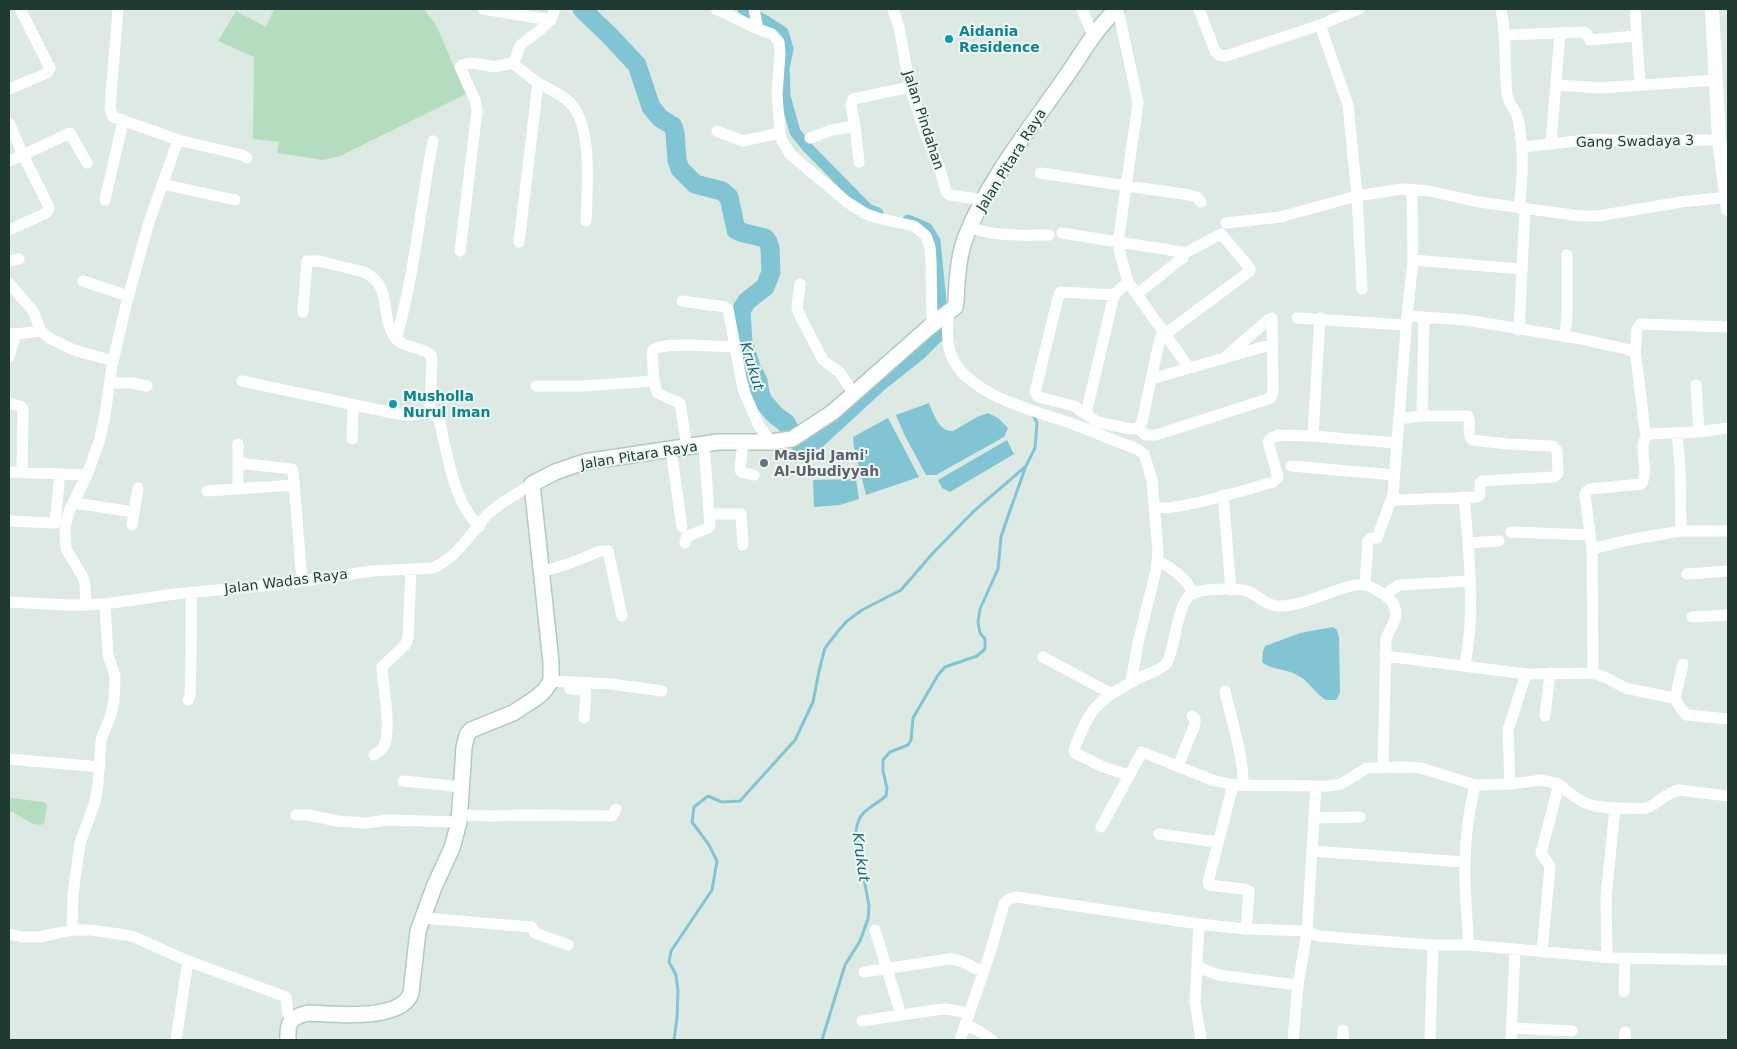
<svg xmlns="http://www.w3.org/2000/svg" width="1737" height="1049" font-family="'DejaVu Sans',sans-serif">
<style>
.green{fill:#b4ddc0}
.water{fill:#81c4d3}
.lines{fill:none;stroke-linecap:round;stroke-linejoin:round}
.stream{stroke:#81c4d3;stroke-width:3}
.canal{stroke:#81c4d3;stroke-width:11}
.river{stroke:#81c4d3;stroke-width:19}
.secondary-casing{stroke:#b0cac1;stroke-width:18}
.minor{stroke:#fff;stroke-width:11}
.tertiary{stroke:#fff;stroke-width:14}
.secondary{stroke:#fff;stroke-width:15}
.culture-dot{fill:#0f9aa8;stroke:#edf7f2;stroke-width:2}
.worship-dot{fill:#6b7280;stroke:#edf7f2;stroke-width:2}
.labels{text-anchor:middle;stroke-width:4;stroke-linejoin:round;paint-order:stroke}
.culture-label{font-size:14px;font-weight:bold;fill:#0d838f;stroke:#edf7f2;text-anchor:start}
.street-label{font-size:14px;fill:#1e3a33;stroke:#edf7f2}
.worship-label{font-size:14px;font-weight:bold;fill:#5b616d;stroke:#edf7f2;text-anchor:start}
.water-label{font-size:15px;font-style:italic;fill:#166578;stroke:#edf7f2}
</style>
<rect width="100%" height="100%" fill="#ddeae4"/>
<path class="green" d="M274,9H424L436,25L466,94L340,156L323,160L277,153L279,142L253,139L254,57L218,41L236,11L266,27Z
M9,798L44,802L47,806L44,824C31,828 21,814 9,811Z"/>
<path class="water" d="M929,403C933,413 939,432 953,431L977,417L988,413L998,418L1008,428L1004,437L936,475H926L905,436L896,415Z
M888,418L919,477L866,495L854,448L853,437Z
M1007,440L1014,454L950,492L942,488L938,480Z
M856,479L859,499L840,505L814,507L813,480Z
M1333,627L1337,630L1339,637L1340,693L1336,700H1326C1315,694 1310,682 1299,676C1288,669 1271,670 1262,662L1263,651L1265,646L1300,633Z"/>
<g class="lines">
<path class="stream" d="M674,1040L677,1018L678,991L676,975L669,962L671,951L712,890L717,861L709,845L692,822L694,807L708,796L722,802L740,801L795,740L813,702L819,671L825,648L839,630L847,621L862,610L901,590L933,553L974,511L1026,466
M822,1040L845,965L860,941L868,919L869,906L856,836C856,811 869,810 886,796L887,788L883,771V760L890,752L908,745L911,740L913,718L938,675L945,667L977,656L985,649V639L980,633L978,622L980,609L998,569L1001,537L1007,519L1026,466L1035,448L1037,423L1033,415"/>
<path class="canal" d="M743,9L766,21L783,32L788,49L784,68L785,96L795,132L808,148L868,209L878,213
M908,220L927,228L935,241L943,322"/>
<path class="river" d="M582,9L610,36L637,65L651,107L660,118L673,126L675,133L677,160L680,169L695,184L722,191L729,197L736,230L744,233L765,238L768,242L770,248L771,272L765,287L747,301L743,307L741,312L743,342L751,367L758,381L760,393L763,401L775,415L786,423L792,434L801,445L816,440L879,382L918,351L935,334L943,329"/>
<g class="secondary-casing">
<path id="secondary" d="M288,1040C287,1023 290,1017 308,1013C333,1014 401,1022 411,993L418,931L434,887L452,848L459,822L464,747L467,735L471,730L513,713L536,698L544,691L551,681V662L532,484L555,472L584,462L718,442H771L792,439L833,412L927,329L955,307C957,299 956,292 957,284C958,268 960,251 966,236C989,178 1032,126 1067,75C1083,52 1096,28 1117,9"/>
</g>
<path class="minor" d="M118,9L110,108L113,117L159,133L178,140L242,155L247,158
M483,9L551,20
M716,9L758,29L772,34L779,42L780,54L777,95L780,133L782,141L790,154L847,202L866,214L878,218L914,226L926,236L930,247L931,260L932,324
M754,9L758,29
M893,9L899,27L910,87L928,141L939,166L946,192L950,195L984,200
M1082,9L1093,36
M1118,9L1138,103L1120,229L1118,242L1120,253L1128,282L1189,368
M1199,9L1215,51L1219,55L1226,56L1320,25
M1359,9L1320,25L1348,105L1357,196L1362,289
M1501,9C1507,37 1504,66 1507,94C1508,104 1516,110 1518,119C1524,148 1523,179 1519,208
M1635,9L1639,71L1641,85
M1505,35L1584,32L1587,34L1590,40L1636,36
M512,63L538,83L519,242
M538,83C549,89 562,94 571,104C593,127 587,191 586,221
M1557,85L1600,88L1715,80
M9,89L47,73L50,68L20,9
M9,123L23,155L9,161
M855,126L859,162
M717,131L743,141L780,133
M810,138L832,130L855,126L851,105L853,99L910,87
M1551,144L1560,33
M1522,147L1596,139L1623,141L1719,140
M1040,173L1189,195L1197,197L1201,202
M162,184L235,200
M105,200L123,121
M1226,223L1280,217L1357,196L1402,189L1429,191L1479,202L1580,216H1598L1681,202L1728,197
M970,227C994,237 1023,235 1049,235
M9,230L42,215L47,212L49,207L23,155L70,133L87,163
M1062,233L1182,252L1183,258L1180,260L1137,294
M460,251L477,111L475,100L460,67C469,58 486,68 498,66C500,66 512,63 513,62C518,59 516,50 521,45C530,36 555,23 554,9
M1413,260L1521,269
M9,261L19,259
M83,281L128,296
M9,283L33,311L41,331L51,339L74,350L113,361
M800,284L797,308L801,318L823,360L840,373L854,394
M1114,295L1061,292L1059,294L1035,392L1039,397L1074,406L1097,422L1131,429L1138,428L1142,422L1160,338L1250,271V268L1221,234L1183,254
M682,301L725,307L728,309L743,389L759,426L771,442
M303,312L307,261H319L364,272C394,287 379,313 394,336C402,349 421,346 431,355L432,362L430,407C432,413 436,415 439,420C441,425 442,432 443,438C452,473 454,499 479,527
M949,312C947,326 946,343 952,357C969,396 1036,411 1073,424C1094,432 1115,441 1137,449L1144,454L1152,480L1158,552L1156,570L1138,643L1131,682
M1407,316L1413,260L1412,189
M1297,318L1405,325
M1519,330L1525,209
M9,333L16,334L9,357
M16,334L41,331
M1565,337L1567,316V255
M396,339C415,274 420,207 433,141
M1635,353L1637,329L1640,324L1728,327
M1151,379L1273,344
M242,381L398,414L410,415L432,412
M109,383H132L147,386
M1696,385L1699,432
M536,386H584L654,381
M9,403L20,406L23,409L22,472
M1086,414L1114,295L1128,282
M1422,416L1424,317
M1138,428L1146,435H1156L1271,398L1273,391L1272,318L1268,320L1223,359
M1677,433L1680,466L1681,531
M1313,436L1320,318
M352,439L353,404
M743,442L740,470L742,472L754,475
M687,447L680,403L657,393L654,381L652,353L653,350C665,341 718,347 735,347
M671,450L682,527
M238,463L292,469L293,471L302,581
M1291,466L1394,475
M9,472L87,475
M238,489V444
M207,491L294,485
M1223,495L1231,590
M1393,495L1396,500L1477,497L1480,495V483L1482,481L1554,477L1558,473L1557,451L1553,446L1508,444L1472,440C1466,433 1472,424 1468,416H1422L1398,419
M1464,497C1468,540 1472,583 1470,626C1469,639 1467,652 1465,665
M74,503L134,512
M1155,507C1169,513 1254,488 1273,482L1278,477L1268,442L1271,438L1279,435L1313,436L1396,443
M709,514H741L743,545
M9,521L55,523L59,482
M132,525L138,488
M1511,532L1590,535
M685,543L686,538L688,536L708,528L710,526L704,444
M1469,543L1499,541
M1592,549L1628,540L1681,531H1728
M1157,560C1172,569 1186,577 1193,593
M541,572L568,564L600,551H608L622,616
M1687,574L1728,571
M1365,585L1368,541L1371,538H1377L1393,495L1407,316L1466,320L1581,339L1626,349L1635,353L1636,357L1645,431L1648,434L1699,432L1728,428
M1387,596L1391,590L1399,585L1469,581
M9,602L66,605L105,604L175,594L273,585L372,571L433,568C455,559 471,534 486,516C498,503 517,494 532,484
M86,605L85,585L83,577L66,549L65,526L70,509L87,475L99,442L105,415L112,366L126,305L149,222L178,140
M1692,617L1728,615
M1385,656L1526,674L1593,673L1607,678L1625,688L1673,698C1680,703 1679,710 1687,715L1728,719
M1043,657L1110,693
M1593,673L1592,549L1585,495L1587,491L1590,489L1641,484C1651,470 1636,448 1648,434
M551,681L612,684L662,691
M570,689L585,690L586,694L584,718
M1225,691C1231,719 1244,757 1243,785
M1675,699L1683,664
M188,700L190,695C191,661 192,627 191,593
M1545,716L1550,673
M374,755C379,752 383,749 385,744C391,721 383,690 382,667L405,645L408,638L411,569
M9,759L100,767
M1178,766L1195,724V719L1192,716
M1128,775L1101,766L1075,753L1074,750C1089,707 1100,698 1140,678C1149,673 1160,671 1167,663C1175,647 1177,606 1190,595C1200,588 1236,588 1247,591C1258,595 1265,605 1277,606C1305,608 1346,581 1366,585C1372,587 1378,591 1383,594C1390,598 1395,604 1396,612C1397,622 1388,630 1386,640L1383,768
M403,781L462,787
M1510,784L1508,730L1526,674
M1559,784C1580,803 1590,808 1619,808C1628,808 1638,809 1647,808C1659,803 1665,793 1679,790L1728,796
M1233,785L1208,882L1209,885L1244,889L1249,891L1246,929
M296,815H309L337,821L366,823L387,820L459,822
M459,815L493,816L526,815L612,816L616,809
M1315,818L1360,817
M1101,827L1142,752L1212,780L1233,785L1328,786L1341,784L1367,768L1406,767L1421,768L1475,785
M1159,834L1217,842
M1312,851L1464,862
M423,918L532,927L535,933L568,945
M1199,924L1195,1001L1201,1040
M72,930L73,894L80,843L95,802L98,784L101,740L111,715L114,701L115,676L108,655L105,604
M875,930L901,1015
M9,934L22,937H39L72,930H91L126,935L134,937L188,961L286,997L288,1014L293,1019
M1469,945C1464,887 1461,842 1475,785L1510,784L1542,780L1559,784L1541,853L1550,866L1542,952
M1607,957L1606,897L1615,808
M1197,967L1219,975L1298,985
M864,972L950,959L961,961L983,972
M1624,992L1625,959
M862,1021L935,1010L946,1009L969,1013
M965,1024L979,1031L992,1040
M1512,1028L1572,1031
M1625,1032V1040
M176,1040L188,961
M960,1040L990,953L1004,904L1009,899L1016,897L1199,924L1246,929L1307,931L1318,936L1355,939L1433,945H1469L1615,958L1728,960
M1293,1040L1298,985L1307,931L1316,786
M1343,1040V1030
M1430,1040L1433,945
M1511,1040L1515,949"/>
<path class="tertiary" d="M1712,9L1719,140L1728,209"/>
<use href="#secondary" class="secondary"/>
</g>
<g class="culture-dot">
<circle cx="949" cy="39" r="5"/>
<circle cx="393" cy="404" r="5"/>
</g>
<circle class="worship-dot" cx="764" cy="463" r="5"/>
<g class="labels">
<g class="culture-label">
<text x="959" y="36">Aidania<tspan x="959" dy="16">Residence</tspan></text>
<text x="403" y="401">Musholla<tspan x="403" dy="16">Nurul Iman</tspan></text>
</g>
<g class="street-label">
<text transform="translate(924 120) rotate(72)" y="5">Jalan Pindahan</text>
<text transform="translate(1635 141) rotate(-1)" y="5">Gang Swadaya 3</text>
<text transform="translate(1011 160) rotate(-58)" y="5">Jalan Pitara Raya</text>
<text transform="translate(639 455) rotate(-9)" y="5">Jalan Pitara Raya</text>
<text transform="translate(286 581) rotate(-7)" y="5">Jalan Wadas Raya</text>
</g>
<g class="worship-label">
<text x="774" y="460">Masjid Jami'<tspan x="774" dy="16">Al-Ubudiyyah</tspan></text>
</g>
<g class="water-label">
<text transform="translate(752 366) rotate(73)" y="5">Krukut</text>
<text transform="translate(861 857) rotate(82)" y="5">Krukut</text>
</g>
</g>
<rect width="1737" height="1049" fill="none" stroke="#1e3a33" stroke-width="20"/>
</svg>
